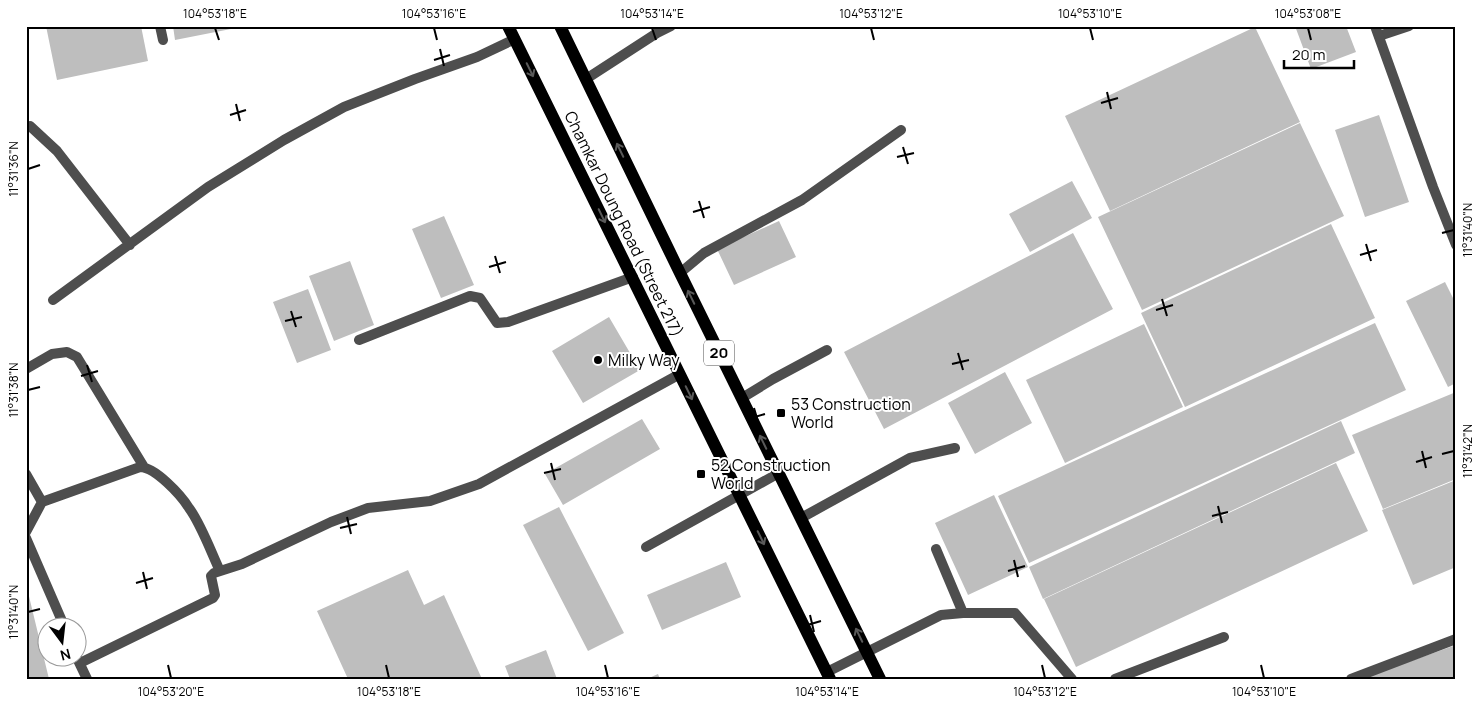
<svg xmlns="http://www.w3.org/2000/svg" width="1482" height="705" font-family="Manrope,sans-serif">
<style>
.building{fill:#bebebe}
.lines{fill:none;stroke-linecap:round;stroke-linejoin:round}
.service{stroke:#4e4e4e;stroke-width:10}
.minor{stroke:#4e4e4e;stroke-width:10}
.primary{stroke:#000;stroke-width:12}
.oneway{stroke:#595959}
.ticks{fill:none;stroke:#000;stroke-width:2}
.poi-dot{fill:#000;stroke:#fff;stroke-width:2}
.labels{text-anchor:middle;stroke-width:4;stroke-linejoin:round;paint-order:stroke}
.shield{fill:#fff;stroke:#4c4c4c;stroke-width:1}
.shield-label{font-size:15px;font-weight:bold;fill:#000}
.street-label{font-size:16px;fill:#000;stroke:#fff}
.poi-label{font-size:16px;fill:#000;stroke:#fff;text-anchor:start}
.neatline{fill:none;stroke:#000;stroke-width:2}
.ticks-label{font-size:12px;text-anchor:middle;fill:#000}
</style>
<rect width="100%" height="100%" fill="#fff"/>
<path class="building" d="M46,26H141L148,61L57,80Z
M173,26H241V27L175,40Z
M1295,26H1346L1356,52L1311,69Z
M1255,27L1300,122L1110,211L1065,116Z
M1379,115L1409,202L1365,217L1335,130Z
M1300,123L1344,216L1142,310L1098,217Z
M1072,181L1092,218L1030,252L1009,214Z
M444,216L474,285L441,298L412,229Z
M779,221L796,257L734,285L717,249Z
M1331,224L1375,318L1185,407L1141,313Z
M1073,233L1113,309L884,429L844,352Z
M350,261L374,325L334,341L309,276Z
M1445,282L1456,304V383L1448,387L1406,301Z
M308,289L331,350L297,363L273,302Z
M609,317L640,370L583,403L552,351Z
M1375,323L1406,390L1029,563L998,496Z
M1144,324L1183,407L1065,463L1026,380Z
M1005,372L1032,423L975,454L948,403Z
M1456,392V479L1383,509L1352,435Z
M642,419L660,449L563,505L545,474Z
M1341,421L1355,453L1043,599L1029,567Z
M1336,463L1368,531L1076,667L1044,599Z
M1456,480V567L1413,585L1382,510Z
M994,495L1028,567L968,595L935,523Z
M559,507L624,633L588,651L523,525Z
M726,562L741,597L662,630L647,595Z
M408,570L424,605L444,595L482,679H348L317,611Z
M27,588L49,679H26Z
M1456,645V679H1363V678Z
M546,650L557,679H510L505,666Z
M658,674L660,679H647Z"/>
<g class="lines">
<path class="service" d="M160,26L163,40
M1379,36L1409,26
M586,79L657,33L671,26
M680,273L704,253L802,200L901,130
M742,398L773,379L827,350
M801,518L910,458L955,448
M646,547L779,473
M936,549L963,613
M827,672L941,615L963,613H1015L1072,679"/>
<path class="minor" d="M1375,26L1433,187L1456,245
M30,126L57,151L130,245
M53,300L208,187L284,140L344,107L415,79L477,57L515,39
M359,340L470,296L480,298L497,323L508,322L633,277
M26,369L52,354L67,352L77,357L144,467
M26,474L42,502
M26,532L42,502L140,467C155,467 181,495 189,508C201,524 211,552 220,571
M26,538L65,628
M77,658L87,679
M80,663L213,598L215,595L211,576L214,573L242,564L331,522L368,508L430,501L479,484L680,374
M1115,679L1224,637
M1351,679L1456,639"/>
<path class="primary" d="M508,26L830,679
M560,26L680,273L880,679"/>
</g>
<defs><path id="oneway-shaft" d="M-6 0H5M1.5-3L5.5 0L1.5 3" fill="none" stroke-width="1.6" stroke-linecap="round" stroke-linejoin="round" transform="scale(1.25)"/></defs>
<g class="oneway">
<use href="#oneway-shaft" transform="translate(530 70) rotate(64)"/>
<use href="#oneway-shaft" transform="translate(620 150) rotate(-116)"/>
<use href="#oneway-shaft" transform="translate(602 216) rotate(64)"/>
<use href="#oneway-shaft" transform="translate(691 297) rotate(-116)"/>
<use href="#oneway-shaft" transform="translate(689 393) rotate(64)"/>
<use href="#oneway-shaft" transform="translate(763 442) rotate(-116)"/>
<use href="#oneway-shaft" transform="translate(761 538) rotate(64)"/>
<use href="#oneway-shaft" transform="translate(859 635) rotate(-116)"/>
</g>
<path class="ticks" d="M215,28L219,40M434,28L437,40M652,28L656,40M871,28L874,40M1090,28L1093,40M1308,28L1311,40M440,49L444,66M434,60L450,55M1107,92L1111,109M1101,103L1118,98M236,104L240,121M230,115L246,110M903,147L908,164M897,157L914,153M28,169L40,165M699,201L704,218M693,212L710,207M1442,233L1454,230M1366,244L1371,261M1360,255L1377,250M495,256L500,273M489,267L506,262M1162,299L1167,316M1156,310L1173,305M291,311L296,327M285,321L302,317M958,353L963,370M952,364L969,360M87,365L92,382M81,376L98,371M28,390L40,387M754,408L759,425M748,419L765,414M1422,451L1426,468M1442,454L1454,451M1416,462L1432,457M551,463L555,480M544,473L561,469M1218,506L1222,523M1212,516L1228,512M347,517L351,534M340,528L357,524M1014,560L1018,577M1008,571L1025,566M143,572L147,589M136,583L153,578M28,612L40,609M810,615L814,632M804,626L821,621M168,665L171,678M386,665L389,678M605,665L608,678M823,665L827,678M1042,665L1045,678M1261,665L1264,678"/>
<g class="poi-dot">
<circle cx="598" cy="360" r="5"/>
<rect x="776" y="408" width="10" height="10" rx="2.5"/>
<rect x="696" y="469" width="10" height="10" rx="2.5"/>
</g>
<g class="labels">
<rect class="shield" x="704" y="340.5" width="30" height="25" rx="4"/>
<g class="shield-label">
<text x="719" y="358">20</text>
</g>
<g class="street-label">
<text transform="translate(624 224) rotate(64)" y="6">Chamkar Doung Road (Street 217)</text>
</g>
<g class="poi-label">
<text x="608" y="366">Milky Way</text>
<text x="791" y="410">53 Construction<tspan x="791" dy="18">World</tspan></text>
<text x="711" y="471">52 Construction<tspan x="711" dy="18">World</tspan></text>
</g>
</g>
<rect width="1482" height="705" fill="none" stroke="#ffffff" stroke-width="55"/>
<g transform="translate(62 642) rotate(165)"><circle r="24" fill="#ffffff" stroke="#999999"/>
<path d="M0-4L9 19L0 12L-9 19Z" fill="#000000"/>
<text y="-8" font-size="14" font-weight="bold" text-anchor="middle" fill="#000000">N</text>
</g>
<path d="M1284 60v8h70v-8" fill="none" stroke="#000000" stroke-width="2.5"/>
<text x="1292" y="60" font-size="15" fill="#000000" stroke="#ffffff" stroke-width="4" paint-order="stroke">20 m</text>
<rect x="28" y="28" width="1426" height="650" class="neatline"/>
<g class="ticks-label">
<text x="215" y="18">104°53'18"E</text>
<text x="434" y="18">104°53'16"E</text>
<text x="652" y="18">104°53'14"E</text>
<text x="871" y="18">104°53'12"E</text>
<text x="1090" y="18">104°53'10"E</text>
<text x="1308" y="18">104°53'08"E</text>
<text transform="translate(14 169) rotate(-90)" y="4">11°31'36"N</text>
<text transform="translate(1468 230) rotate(-90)" y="4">11°31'40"N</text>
<text transform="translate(14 390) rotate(-90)" y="4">11°31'38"N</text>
<text transform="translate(1468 451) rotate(-90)" y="4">11°31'42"N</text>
<text transform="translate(14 612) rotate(-90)" y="4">11°31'40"N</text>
<text x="171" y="696">104°53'20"E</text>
<text x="389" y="696">104°53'18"E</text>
<text x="608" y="696">104°53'16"E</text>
<text x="827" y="696">104°53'14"E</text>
<text x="1045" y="696">104°53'12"E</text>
<text x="1264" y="696">104°53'10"E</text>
</g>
</svg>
